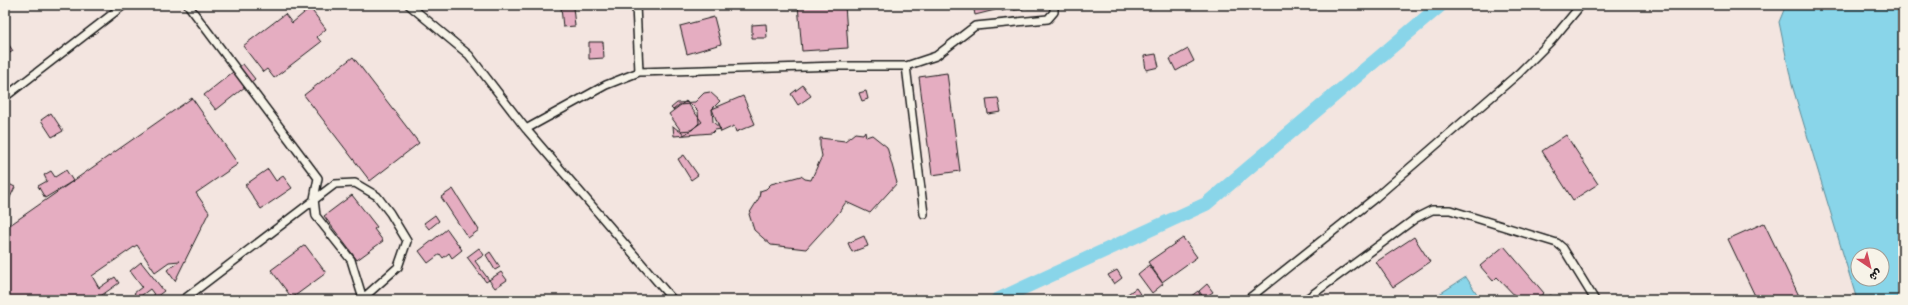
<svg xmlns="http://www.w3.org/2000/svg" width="1908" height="305" font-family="Mynerve,'Playpen Sans Arabic',sans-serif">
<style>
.water{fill:#89d5e9;stroke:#5d8b97;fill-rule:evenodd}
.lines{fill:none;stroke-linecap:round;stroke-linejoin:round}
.canal{stroke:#89d5e9;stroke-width:14}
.building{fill:#e5adc1;stroke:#1c1c1c}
.service-casing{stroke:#1c1c1c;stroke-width:10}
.service{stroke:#f7f3e8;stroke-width:7}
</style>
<rect width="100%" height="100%" fill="#f3e5e0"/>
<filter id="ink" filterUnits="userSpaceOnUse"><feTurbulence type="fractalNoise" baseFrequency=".025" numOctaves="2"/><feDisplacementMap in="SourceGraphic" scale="8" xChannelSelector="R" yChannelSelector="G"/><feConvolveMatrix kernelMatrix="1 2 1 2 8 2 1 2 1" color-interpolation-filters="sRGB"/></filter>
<g filter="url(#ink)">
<path class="water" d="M1786,5H1903V300H1857L1792,85L1779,22ZM1858,255H1882V279H1858Z
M1466,277L1481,300H1430Z"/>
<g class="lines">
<path class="canal" d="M997,300L1206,204L1441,5"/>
</g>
<path class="building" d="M798,5H845L848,48L802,51Z
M973,5H994L995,10L975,15Z
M1001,5H1009V9L1002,11Z
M1014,5H1022L1023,9L1014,10Z
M1027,5H1036V8H1027Z
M573,7L575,26L563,27L561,8Z
M310,8L326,29L317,37L321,42L274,78L267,69L263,72L243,46L285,14L292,23Z
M714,17L721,44L687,54L680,26Z
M766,24L767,38H752V25Z
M5,39L13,51L5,56Z
M589,42H603L604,58L589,59Z
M1188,49L1194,61L1176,71L1170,59Z
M1156,54L1159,67L1146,70L1144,56Z
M353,57L419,143L370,181L304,95Z
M243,64L255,79L216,110L204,95Z
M947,73L960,171L932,175L919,77Z
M803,85L811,96L798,105L791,94Z
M866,91L868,99L862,101L859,93Z
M710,92L720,101L712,109L713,122L721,129L715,130L712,133L674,136L673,126L679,131L692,130L699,123L698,111L691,104L679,105L673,110L671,108L677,103L695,102L704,93Z
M743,96L755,124L736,132L734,126L721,132L712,109Z
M192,98L238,164L196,193L209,212L175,281L167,270L180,261L169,262L155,272L137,245L92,276L99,288L115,277L119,283L95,300H5V217L10,225Z
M998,98L1001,112L988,114L986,99Z
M686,101L702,122L684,135L669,114Z
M51,113L63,131L52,137L41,120Z
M865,131L866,137L872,135L887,147L897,183L870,213L846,202L837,215L806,249L771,245L754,230L749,214L759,198L760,191L766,189L771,184L801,176L805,179L811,180L822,156L820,146V138L845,141L855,133L863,134Z
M1566,135L1598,184L1573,200L1542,151Z
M684,155L698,175L691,180L678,159Z
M268,169L276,181L283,176L292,188L261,209L245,185Z
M66,170L73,181L45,198L38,186L47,181L44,175L51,171L55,177Z
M5,182L15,187L5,208Z
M453,189L479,230L468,238L441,197Z
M352,195L377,227L374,229L383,241L357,260L324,216Z
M435,215L439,221L429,229L424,223Z
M1764,223L1801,300H1757L1728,239Z
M447,229L462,250L452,258L449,253L443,258L440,254L428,263L419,251Z
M864,236L868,246L852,252L848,243Z
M1414,237L1430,262L1393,287L1376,262Z
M1183,238L1197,257L1162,282L1148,262Z
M305,245L326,273L292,298L271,270Z
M1504,246L1544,293L1535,300H1519L1497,277L1493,281L1480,266Z
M479,248L484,255L475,261L489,280L486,282L467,257Z
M490,252L500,267L495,270L486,255Z
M141,262L164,291L156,297L150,289L138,298L134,293L142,287L130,271Z
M1149,265L1163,284L1152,293L1138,274Z
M1117,270L1122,278L1114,284L1108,275Z
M501,272L507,280L495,288L489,280Z
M1207,284L1213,292L1204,298L1199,291Z
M1136,288L1144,300H1123L1122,298Z
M1198,291L1203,300H1186Z
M1551,295L1554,300H1543Z"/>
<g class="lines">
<g class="service-casing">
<path id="service" d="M188,5L318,178L314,199L316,216L351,260L363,299
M409,5L469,55L526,129L673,300
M636,5L639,72
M906,66L924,214
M5,97L124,5
M526,129L606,85L639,72L838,66H906L936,56L975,26L1048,19L1054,12V5
M183,300L335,184L355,183L377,196L390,213L407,241L398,267L361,300
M1247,300L1375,198L1519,73L1552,40L1581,5
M1305,300L1416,218L1432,210H1450L1557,243L1563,248L1595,300"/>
</g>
<use href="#service" class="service"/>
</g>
</g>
<rect width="1908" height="305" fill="none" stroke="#f7f3e8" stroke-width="20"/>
<rect x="10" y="10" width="1888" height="285" fill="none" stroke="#1c1c1c" stroke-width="1.5" filter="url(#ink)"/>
<g transform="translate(1870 267) rotate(145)"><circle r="19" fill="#f7f3e8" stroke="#9f9d96"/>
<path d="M0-3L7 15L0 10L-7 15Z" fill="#d1495b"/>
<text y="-6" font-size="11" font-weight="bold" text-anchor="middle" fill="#1c1c1c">ش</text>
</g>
</svg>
